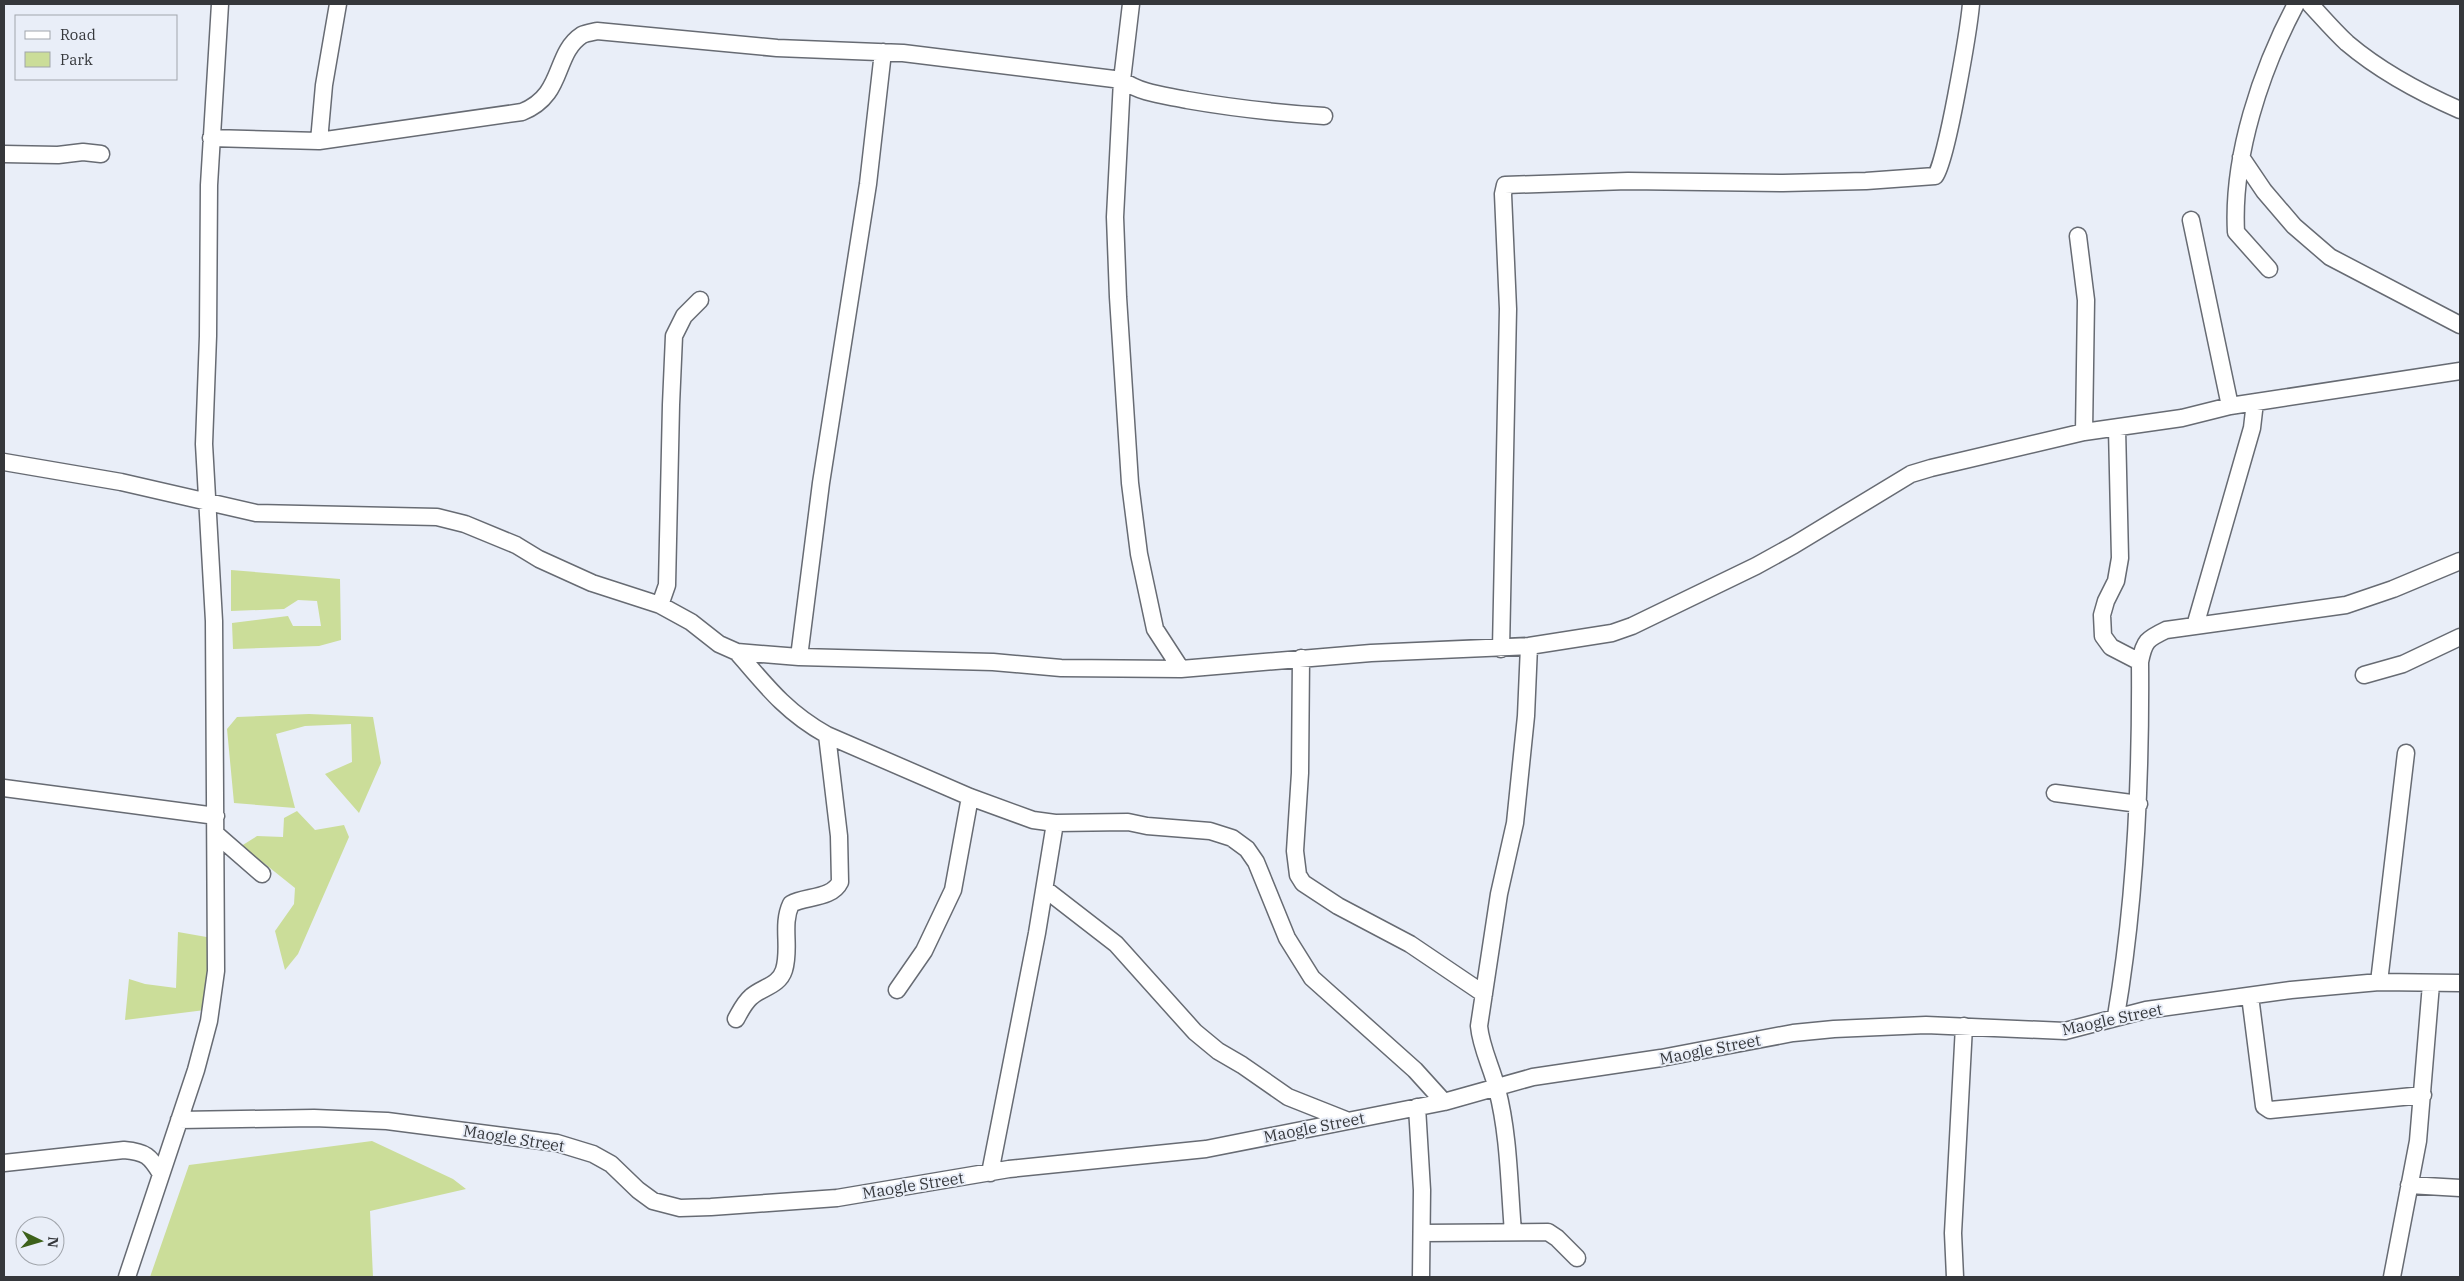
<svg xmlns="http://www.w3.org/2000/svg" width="2464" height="1281" font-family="'IBM Plex Serif',serif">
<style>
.green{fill:#cbdd99}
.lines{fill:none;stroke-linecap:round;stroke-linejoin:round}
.minor-casing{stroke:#676b73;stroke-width:19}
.minor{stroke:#fff;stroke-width:16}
.labels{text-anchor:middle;stroke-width:4;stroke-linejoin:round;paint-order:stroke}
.street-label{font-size:16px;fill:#35373b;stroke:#e9eef8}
</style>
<rect width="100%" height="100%" fill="#e9eef8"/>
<path class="green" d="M231,570L340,579L341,640L319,646L233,649L232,623L288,616L293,626H321L317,601L298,600L284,609L231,611Z
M309,714L373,717L381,763L359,813L325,774L352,762L351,724L305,726L276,734L295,808L234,803L227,729L237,717Z
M297,811L315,830L344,825L349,837L298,954L285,970L275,931L294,904L295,888L265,864L238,848L257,836L283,837L284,818Z
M178,932L218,939L213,1009L125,1020L129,979L145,984L176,988Z
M372,1141L453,1179L466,1189L370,1211L373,1277H150L189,1165Z"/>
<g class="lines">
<g class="minor-casing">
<path id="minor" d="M1131,4L1122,80L1115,217L1118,297L1130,483L1139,554L1155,629L1181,669
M2310,4C2322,17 2334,31 2347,43C2380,71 2421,93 2460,110
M211,138L319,141L522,112C565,95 553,54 582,35C586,33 593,32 597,31L777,48L903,53L1122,80C1142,94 1164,95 1187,100C1233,108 1278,113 1324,116
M319,141L324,85L338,4
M4,154L58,155L83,152L101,154
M2241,157L2264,191L2294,226L2330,257L2460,325
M2191,220L2230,406
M2078,236L2086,300L2084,432
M2269,269L2236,232C2232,156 2261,70 2296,4
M2117,428L2120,558L2116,581L2106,601L2102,615L2103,636L2111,647L2140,662
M4,462L121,482L256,513L437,517L465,524L516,545L539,559L592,583L660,605L691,622L719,644L737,652L799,657L993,662L1061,668L1181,669L1371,653L1529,646L1612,633L1632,626L1756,566L1794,545L1911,474L1931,468L2084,432L2182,418L2230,406L2460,371
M660,605L667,585L671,405L674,336L684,316L700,300
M2195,626L2252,428L2255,402
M1501,649L1508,309L1503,194L1505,185L1628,181L1783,183L1866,181L1935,176C1946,166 1969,27 1971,4
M737,652C766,686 787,713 827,735L970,797L1033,820L1055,823L1128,822L1147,826L1210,831L1232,838L1247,849L1256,862L1287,938L1312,978L1415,1070L1444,1102
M799,657L821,483L868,184L883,52
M1301,658L1300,773L1295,851L1298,875L1303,883L1338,906L1410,944L1484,994
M2364,675L2403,664L2460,637
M4,788L216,816
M2055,793L2139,804
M216,834L262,874
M1045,889L1116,944L1195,1032L1218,1051L1242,1065L1288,1097L1346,1120
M2379,982L2406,753
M897,990L924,951L953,890L970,797
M2250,996L2264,1106L2270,1110L2423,1095
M2116,1016C2136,899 2141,781 2140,662C2144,641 2147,639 2166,630L2346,605L2393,589L2460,561
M736,1019C740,1012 744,1003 751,997C762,987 779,986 784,970C791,948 781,925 791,904C805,896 832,899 840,882L839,836L827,735
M1417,1107L1422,1190L1421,1277
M179,1120L314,1118L387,1121L557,1143L593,1154L611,1164L638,1190L653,1201L680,1208L711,1207L837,1198L1009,1169L1206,1149L1444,1102L1533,1077L1661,1058L1793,1033L1834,1029L1926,1025L2065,1031L2146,1010L2291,990L2379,982L2460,983
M4,1163L124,1150C146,1152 150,1156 161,1174
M990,1173L1037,933L1055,823
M2409,1185L2460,1188
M1513,1232C1509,1184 1509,1135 1497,1089C1492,1068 1481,1048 1479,1026L1499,894L1515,823L1526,716L1529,646
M1422,1233L1548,1232L1557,1238L1577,1258
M127,1277L196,1070L209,1021L216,971L214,621L204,444L208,336L209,185L220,4
M1955,1277L1953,1233L1964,1026
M2392,1277L2418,1141L2431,984"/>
</g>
<use href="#minor" class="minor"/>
</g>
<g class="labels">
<g class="street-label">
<text transform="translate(2112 1019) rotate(-12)" y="6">Maogle Street</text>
<text transform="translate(1710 1049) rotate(-11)" y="6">Maogle Street</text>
<text transform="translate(1314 1127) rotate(-11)" y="6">Maogle Street</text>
<text transform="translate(514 1138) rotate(9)" y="6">Maogle Street</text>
<text transform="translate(913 1185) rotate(-9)" y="6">Maogle Street</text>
</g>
</g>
<rect width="2464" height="1281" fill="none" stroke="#35373b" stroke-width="10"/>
<rect x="15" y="15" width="162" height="65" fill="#e9eef8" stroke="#a1a5ac"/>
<rect x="25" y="31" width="25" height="8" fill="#ffffff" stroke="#a1a5ac"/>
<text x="60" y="40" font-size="15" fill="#35373b">Road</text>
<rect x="25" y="52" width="25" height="15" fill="#cbdd99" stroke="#a1a5ac"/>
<text x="60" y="65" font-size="15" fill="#35373b">Park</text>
<g transform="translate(40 1241) rotate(95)"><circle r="24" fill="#e9eef8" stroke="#a1a5ac"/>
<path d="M0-4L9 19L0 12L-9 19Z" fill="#3d611a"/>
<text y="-8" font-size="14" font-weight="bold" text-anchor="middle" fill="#35373b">N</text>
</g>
</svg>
